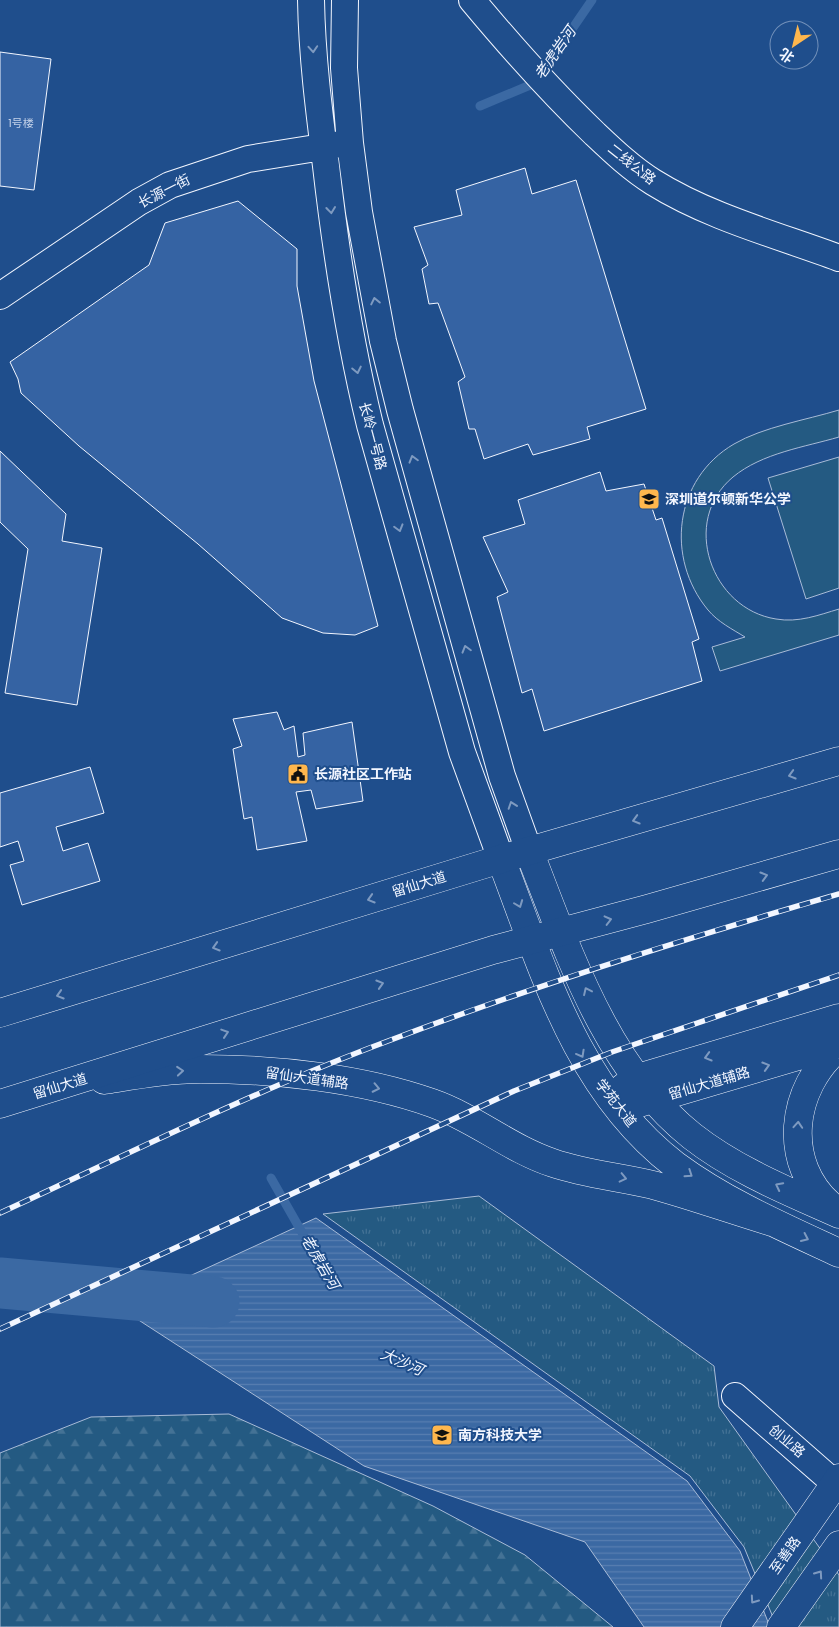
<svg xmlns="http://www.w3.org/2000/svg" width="839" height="1627" font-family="Poppins,'Noto Sans SC',sans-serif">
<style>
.grass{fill:url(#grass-tufts);stroke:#a8bbd7}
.forest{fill:url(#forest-firs);stroke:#a8bbd7}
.pitch{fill:#245a82;stroke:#a8bbd7}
.water{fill:url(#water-rules);stroke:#a8bbd7}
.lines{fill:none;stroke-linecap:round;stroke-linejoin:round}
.stream{stroke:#3b69a3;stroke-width:9}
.river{stroke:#3b69a3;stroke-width:51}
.building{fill:#3563a3;stroke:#f2f6ff}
.street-casing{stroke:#f2f6ff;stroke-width:28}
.secondary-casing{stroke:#f2f6ff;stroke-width:29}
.primary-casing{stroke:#f2f6ff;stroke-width:29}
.street{stroke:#1f4e8c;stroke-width:26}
.secondary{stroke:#1f4e8c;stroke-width:28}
.primary{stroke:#1f4e8c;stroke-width:28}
.rail-casing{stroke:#f2f6ff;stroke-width:5.5}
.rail{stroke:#1f4e8c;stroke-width:4;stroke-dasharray:11;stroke-linecap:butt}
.oneway{stroke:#7e9ac0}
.labels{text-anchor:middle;stroke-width:4;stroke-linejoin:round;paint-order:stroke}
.number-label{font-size:11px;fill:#c3d1e8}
.street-label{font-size:14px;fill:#f2f6ff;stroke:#1f4e8c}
.poi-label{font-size:14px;font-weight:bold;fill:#f2f6ff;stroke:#1f4e8c;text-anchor:start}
.water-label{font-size:15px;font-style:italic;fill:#f2f6ff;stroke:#1f4e8c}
</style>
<defs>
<pattern id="grass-tufts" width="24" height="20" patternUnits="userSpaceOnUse" patternTransform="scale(1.25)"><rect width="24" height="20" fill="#245a82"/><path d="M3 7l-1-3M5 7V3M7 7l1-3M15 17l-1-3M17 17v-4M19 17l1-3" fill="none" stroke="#447295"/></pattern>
<pattern id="forest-firs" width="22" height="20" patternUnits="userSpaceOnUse" patternTransform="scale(1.25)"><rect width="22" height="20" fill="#245a82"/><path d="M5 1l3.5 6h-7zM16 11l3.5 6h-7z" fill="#447295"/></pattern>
<pattern id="water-rules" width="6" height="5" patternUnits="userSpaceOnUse" patternTransform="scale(1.25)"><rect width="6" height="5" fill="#3b69a3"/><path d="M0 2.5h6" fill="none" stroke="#587fb1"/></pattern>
</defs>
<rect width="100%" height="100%" fill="#1f4e8c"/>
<path class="grass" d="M479,1196L714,1366L719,1407L839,1575V1627H777L744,1547L690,1476L323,1214Z"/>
<path class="forest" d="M229,1414L433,1506L525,1555L613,1627H0V1453L91,1417Z"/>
<path class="pitch" d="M839,410V437C805,447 762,453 733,477C680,521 711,609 776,619C798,623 819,615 839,609V635L720,671L712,647L745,637C732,629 718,622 708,610C665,558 674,479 734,444C763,427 806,420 839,410Z
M839,457V588L806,599L768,478Z"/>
<path class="water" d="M316,1218L687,1481L740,1551L770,1627H644L585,1542L364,1466L120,1308Z"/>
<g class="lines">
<path class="stream" d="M480,106L535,83L592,0
M271,1178L304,1236"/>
<path class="river" d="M0,1283L214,1302"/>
</g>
<path class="building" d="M0,52L51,59L34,190L0,186Z
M525,168L532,194L576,180L646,409L587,427L590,439L533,455L528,444L484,459L475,429H469L458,382L465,377L438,303L429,304L422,269L428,265L414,227L462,215L456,190Z
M238,201L297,249V286L314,381L378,626L355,635L323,633L282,618L198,544L79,446L21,393L18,379L10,362L149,265L165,223Z
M0,451L66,514L62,541L102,548L77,705L5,693L28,549L0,522Z
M600,472L606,491L644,484L656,520L662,518L699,639L692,642L702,681L544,731L532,689L522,693L497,597L508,592L483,537L525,524L518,500Z
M277,712L284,730L294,726L298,757L305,755L303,733L352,722L363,801L316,809L311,790L296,792L307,841L257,850L252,817L244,819L233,749L242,746L233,719Z
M90,767L104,813L56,827L63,851L88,843L100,881L22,905L10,865L24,861L18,841L0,847V793Z"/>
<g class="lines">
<g class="street-casing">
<path id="street" d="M311,0C312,56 319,111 326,166C336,253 349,339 370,425L462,752L501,859
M345,0L344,68L350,143L359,212L383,341L400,410L502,776L529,851
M472,0C512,48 550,91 595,134C613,151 632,169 653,182C709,217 777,235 839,258
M0,296L139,202L170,185L248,159L341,144
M735,1396L839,1487"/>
</g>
<g class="secondary-casing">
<path id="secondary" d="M529,851C568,950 605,1067 692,1136C735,1170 790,1192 839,1214
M501,859C543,969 577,1090 675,1165C725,1202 783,1227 839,1253
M104,1080C136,1075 169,1069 201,1069C276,1069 361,1078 432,1103C475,1118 510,1149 553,1163C585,1174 620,1177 653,1185C693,1196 732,1210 772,1222
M624,1087L638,1078L839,1018
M639,1103L839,1044
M832,1207C781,1164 790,1088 839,1047
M735,1627L839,1478
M781,1627L839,1545"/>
</g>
<g class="primary-casing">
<path id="primary" d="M0,1013L501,859L839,761
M0,1104L493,950L647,909L839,854"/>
</g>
<use href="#street" class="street"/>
<use href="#secondary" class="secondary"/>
<use href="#primary" class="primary"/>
<g class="rail-casing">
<path id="rail" d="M0,1213C128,1154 256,1090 388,1041C536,985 687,938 839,894
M0,1329L514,1091L612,1052L839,975"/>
</g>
<use href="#rail" class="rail"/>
</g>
<defs><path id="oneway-chevron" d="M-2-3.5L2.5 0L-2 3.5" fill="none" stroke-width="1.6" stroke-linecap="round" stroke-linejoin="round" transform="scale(1.25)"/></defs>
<g class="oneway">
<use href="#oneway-chevron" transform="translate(313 49) rotate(86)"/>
<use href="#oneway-chevron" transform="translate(331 210) rotate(83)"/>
<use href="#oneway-chevron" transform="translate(375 301) rotate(-102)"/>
<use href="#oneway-chevron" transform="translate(357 370) rotate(78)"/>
<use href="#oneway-chevron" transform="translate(413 459) rotate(-106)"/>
<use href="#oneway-chevron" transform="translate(399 528) rotate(74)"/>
<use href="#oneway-chevron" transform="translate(466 649) rotate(-106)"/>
<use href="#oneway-chevron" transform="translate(792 775) rotate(164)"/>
<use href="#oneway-chevron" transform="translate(512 805) rotate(-109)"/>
<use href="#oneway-chevron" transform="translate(636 820) rotate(164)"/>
<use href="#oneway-chevron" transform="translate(764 876) rotate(-16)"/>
<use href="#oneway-chevron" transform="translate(371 899) rotate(163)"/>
<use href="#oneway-chevron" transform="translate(519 904) rotate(69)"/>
<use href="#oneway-chevron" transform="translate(608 920) rotate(-14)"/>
<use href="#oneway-chevron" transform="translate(216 947) rotate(163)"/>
<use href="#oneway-chevron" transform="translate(380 984) rotate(-17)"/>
<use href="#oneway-chevron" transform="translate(587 991) rotate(-115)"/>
<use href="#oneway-chevron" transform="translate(60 995) rotate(163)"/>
<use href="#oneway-chevron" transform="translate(225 1033) rotate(-18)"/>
<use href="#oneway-chevron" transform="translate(581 1054) rotate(61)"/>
<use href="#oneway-chevron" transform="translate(708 1057) rotate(164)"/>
<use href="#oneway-chevron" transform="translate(766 1066) rotate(-17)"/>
<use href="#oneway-chevron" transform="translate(180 1071) rotate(-5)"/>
<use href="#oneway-chevron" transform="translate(376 1088) rotate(12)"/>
<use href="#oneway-chevron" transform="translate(798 1125) rotate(-86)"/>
<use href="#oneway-chevron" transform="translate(689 1174) rotate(34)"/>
<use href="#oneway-chevron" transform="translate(623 1178) rotate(13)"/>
<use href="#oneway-chevron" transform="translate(779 1186) rotate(-153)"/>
<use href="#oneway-chevron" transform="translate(805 1238) rotate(25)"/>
<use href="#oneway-chevron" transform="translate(819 1574) rotate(-55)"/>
<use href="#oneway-chevron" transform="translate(754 1600) rotate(125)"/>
</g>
<defs>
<g id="school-square" transform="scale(1.125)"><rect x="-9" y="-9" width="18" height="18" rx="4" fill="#ffb74d" stroke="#1f4e8c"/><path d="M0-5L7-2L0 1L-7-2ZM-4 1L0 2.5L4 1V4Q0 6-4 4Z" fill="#111"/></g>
<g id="civic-square" transform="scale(1.125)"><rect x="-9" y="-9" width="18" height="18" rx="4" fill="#ffb74d" stroke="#1f4e8c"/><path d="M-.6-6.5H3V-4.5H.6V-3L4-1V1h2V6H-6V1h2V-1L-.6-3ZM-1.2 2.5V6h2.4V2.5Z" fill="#111"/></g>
<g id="university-square" transform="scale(1.125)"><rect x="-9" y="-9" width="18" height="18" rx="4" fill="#ffb74d" stroke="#1f4e8c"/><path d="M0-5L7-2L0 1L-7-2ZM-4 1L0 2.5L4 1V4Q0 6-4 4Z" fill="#111"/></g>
</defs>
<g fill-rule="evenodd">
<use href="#school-square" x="649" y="499"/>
<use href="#civic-square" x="298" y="774"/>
<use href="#university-square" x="442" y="1435"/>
</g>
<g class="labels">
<g class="number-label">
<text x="21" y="127">1号楼</text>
</g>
<g class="street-label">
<text transform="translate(632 164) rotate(38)" y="5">二线公路</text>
<text transform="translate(164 191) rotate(-27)" y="5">长源一街</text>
<text transform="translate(373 436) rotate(75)" y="5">长岭一号路</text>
<text transform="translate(419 884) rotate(-17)" y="5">留仙大道</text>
<text transform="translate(307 1078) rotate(8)" y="5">留仙大道辅路</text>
<text transform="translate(709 1083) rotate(-16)" y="5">留仙大道辅路</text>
<text transform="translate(60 1086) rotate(-17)" y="5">留仙大道</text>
<text transform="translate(616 1103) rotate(52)" y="5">学苑大道</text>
<text transform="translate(787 1441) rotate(40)" y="5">创业路</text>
<text transform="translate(785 1555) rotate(-55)" y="5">至善路</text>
</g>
<g class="poi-label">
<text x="665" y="504">深圳道尔顿新华公学</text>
<text x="314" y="779">长源社区工作站</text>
<text x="458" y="1440">南方科技大学</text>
</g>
<g class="water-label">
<text transform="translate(555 53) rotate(-55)" y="5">老虎岩河</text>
<text transform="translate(320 1262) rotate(60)" y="5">老虎岩河</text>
<text transform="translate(402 1362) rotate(24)" y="5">大沙河</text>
</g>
</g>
<g transform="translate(794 45) rotate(215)"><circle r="24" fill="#1f4e8c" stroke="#7391ba"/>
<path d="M0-4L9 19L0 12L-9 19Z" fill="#ffb74d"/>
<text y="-8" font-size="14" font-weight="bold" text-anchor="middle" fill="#f2f6ff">北</text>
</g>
</svg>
